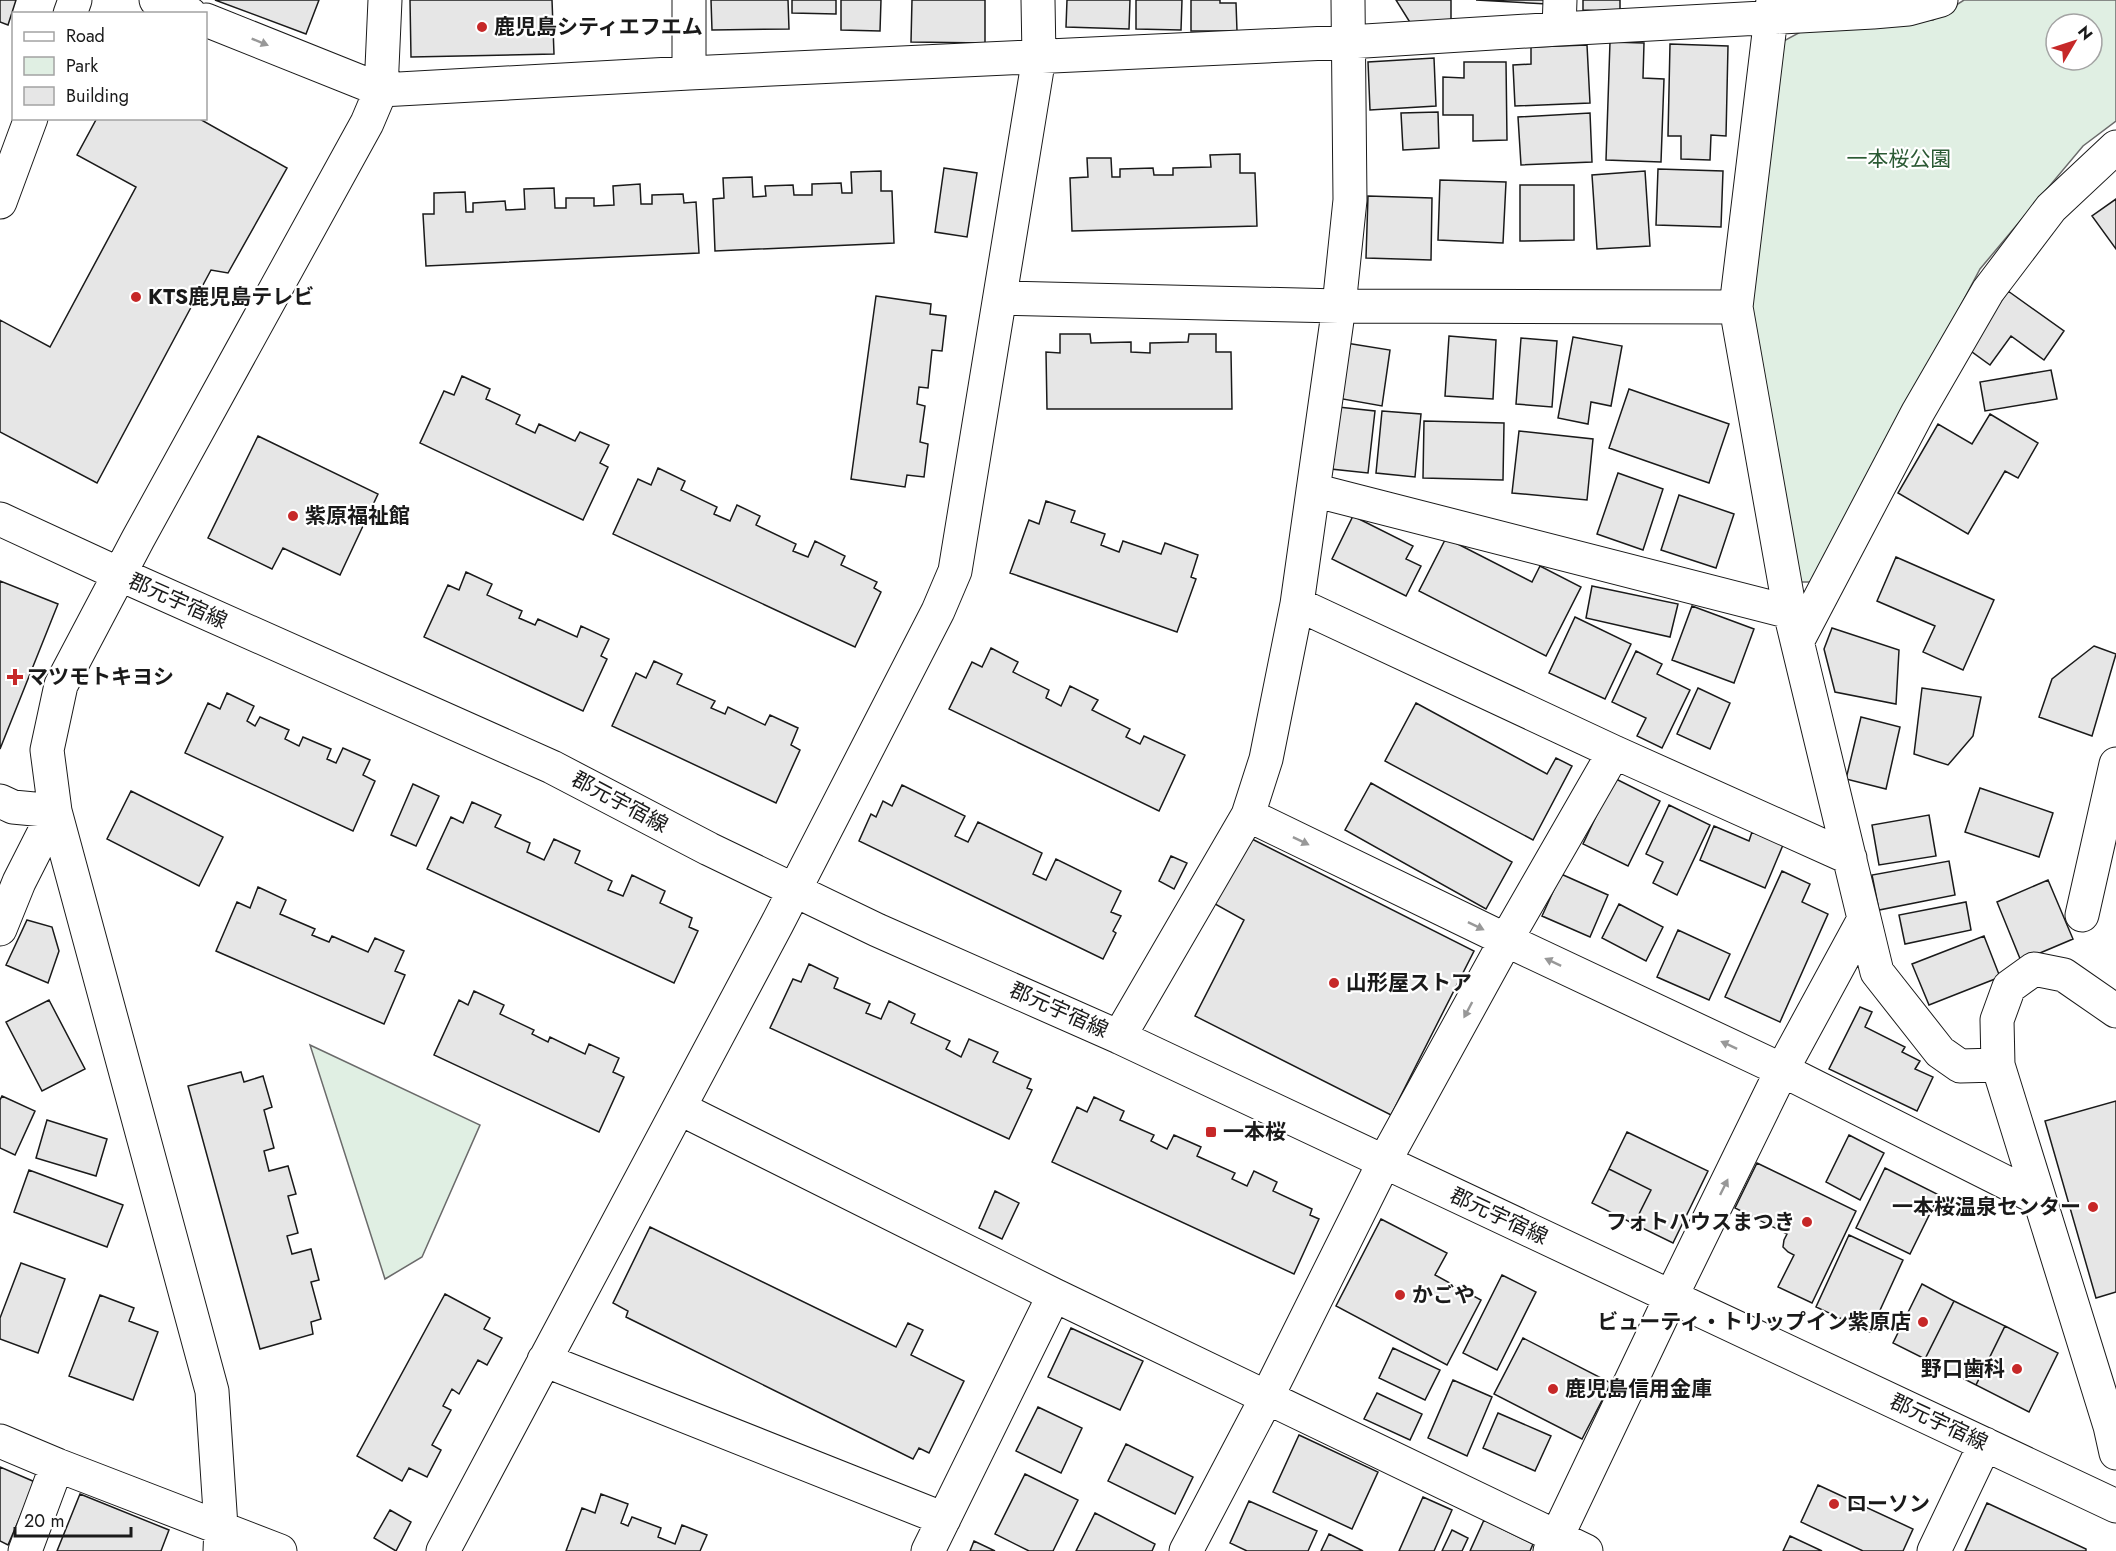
<svg xmlns="http://www.w3.org/2000/svg" width="2116" height="1551" font-family="Jost,'Noto Sans JP',sans-serif">
<style>
.green{fill:#e0efe3;stroke:#6a6a6a;stroke-width:1.5;fill-rule:evenodd}
.building{fill:#e6e6e6;stroke:#1a1a1a;stroke-width:1.5}
.lines{fill:none;stroke-linecap:round;stroke-linejoin:round}
.minor-casing{stroke:#1a1a1a;stroke-width:35}
.minor{stroke:#fff;stroke-width:33}
.oneway{fill:#989898}
.poi-dot{fill:#c62828;stroke:#fff;stroke-width:2}
.labels{text-anchor:middle;stroke-width:4.5;stroke-linejoin:round;paint-order:stroke}
.poi-label{font-size:21px;font-weight:bold;fill:#1a1a1a;stroke:#fff;text-anchor:start}
.park-label{font-size:21px;fill:#2b5a34;stroke:#fff}
.street-label{font-size:21px;fill:#1a1a1a;stroke:#fff}
</style>
<rect width="100%" height="100%" fill="#fff"/>
<path class="green" d="M1964,0H2116V121L2083,146L1980,269L1815,582H1798L1748,298L1778,44L1806,29L1933,20ZM2056,24H2092V60H2056Z
M310,1045L480,1125L422,1257L385,1279Z"/>
<path class="building" d="M0,0H16L8,25L0,22Z
M215,0H319L306,34Z
M410,0H552L554,54L411,57Z
M711,0H788L789,29L712,30Z
M792,0H836V14L792,13Z
M841,0H881L880,31L841,30Z
M912,0H985V43L911,42Z
M1067,0H1130L1129,29L1066,27Z
M1136,0H1182L1181,30L1136,29Z
M1191,0H1220V3H1236L1237,31H1191Z
M1396,0H1451V26L1411,24Z
M1476,0H1548L1547,4Z
M1583,0H1620V12L1583,10Z
M1610,42L1644,43L1643,78L1664,79L1661,162L1606,160Z
M1670,44L1728,46L1726,136L1711,135L1710,160L1681,159V136H1668Z
M1587,45L1590,103L1515,106L1513,65L1531,64V47Z
M1434,58L1436,106L1370,110L1368,62Z
M1464,62H1506L1507,140L1473,141V115H1443V77L1464,78Z
M1438,112L1439,148L1403,150L1401,113Z
M1590,113L1592,162L1521,165L1518,117Z
M97,118H198L287,168L228,273L211,270L97,483L0,432V320L50,347L136,187L77,155Z
M1240,154V173H1255L1257,226L1072,231L1070,178L1088,177L1087,158H1111L1112,177H1120V169L1153,168L1154,175H1173V168L1211,167L1210,155Z
M944,168L977,173L967,237L935,232Z
M1658,169L1723,171L1721,227L1656,225Z
M881,171V191H892L894,243L715,251L713,199L724,198L723,178L752,177L753,197L766,196L765,186L793,185L794,195H812V184L841,183L842,193H852L851,172Z
M1645,171L1650,246L1597,249L1592,175Z
M1440,180L1506,182L1503,243L1438,240Z
M640,184L641,204H652V195L683,194L684,203L696,202L699,253L426,266L423,214H434V193L465,192L466,212H473V203L505,201L506,210L525,209L524,189L554,188L555,208H566V198H594V206L614,205L613,186Z
M1520,185H1574V240L1520,241Z
M1368,196L1432,198L1431,260L1366,258Z
M2116,199V249L2092,216Z
M2008,291L2064,331L2044,360L2011,336L1990,365L1968,349Z
M876,296L931,304L930,314L946,316L942,351L932,350L928,388L919,387L917,404L925,406L920,442L928,444L924,477L907,475L905,487L851,479Z
M1060,334H1090L1091,343L1131,342V352L1150,353V343L1188,342L1189,334H1216V352H1231L1232,409H1047L1046,352L1060,353Z
M1449,336L1496,340L1493,399L1445,396Z
M1573,337L1622,346L1611,406L1591,402L1588,424L1558,418Z
M1521,338L1557,341L1552,407L1516,404Z
M1346,343L1390,350L1382,406L1337,398Z
M2051,370L2057,399L1985,411L1980,382Z
M462,376L490,389L486,399L520,415L516,424L535,433L539,424L575,441L580,432L609,445L600,463L608,467L583,520L420,443L444,391L454,395Z
M1629,389L1729,424L1709,483L1609,448Z
M1338,407L1375,411L1368,473L1331,469Z
M1382,411L1421,414L1415,477L1376,473Z
M1990,414L2038,443L2018,478L2005,471L1968,534L1898,493L1938,424L1972,444Z
M1424,421L1504,423L1503,480L1423,478Z
M1519,431L1593,439L1587,500L1512,493Z
M258,436L378,494L340,575L283,548L272,569L208,538Z
M658,468L685,481L681,490L717,507L714,514L730,521L737,505L760,516L756,525L796,544L793,551L808,557L815,541L845,556L841,565L877,582L874,588L881,592L855,647L613,534L638,479L651,485Z
M1618,473L1663,489L1643,550L1597,534Z
M1679,495L1734,514L1716,568L1661,550Z
M1046,501L1075,511L1071,522L1105,534L1101,545L1119,552L1123,541L1161,554L1165,543L1198,555L1191,577L1196,579L1177,632L1010,573L1029,520L1039,524Z
M1353,516L1413,546L1406,559L1421,566L1406,596L1332,559Z
M1446,538L1532,582L1540,566L1581,587L1546,656L1419,591Z
M1896,557L1994,600L1963,670L1923,652L1935,626L1877,601Z
M466,572L492,584L487,595L522,611L519,618L535,625L538,619L577,637L581,626L609,639L601,656L607,659L583,711L424,637L448,585L459,590Z
M0,581L58,604L0,749Z
M1592,586L1678,604L1670,637L1586,618Z
M1692,606L1754,629L1734,683L1672,660Z
M1575,617L1631,644L1605,699L1549,673Z
M1832,628L1899,650L1896,704L1835,692L1824,649Z
M2094,646L2116,654L2092,736L2039,717L2052,679Z
M991,648L1018,662L1013,672L1049,690L1046,698L1061,706L1070,686L1098,700L1092,710L1130,729L1126,737L1140,744L1144,736L1185,755L1159,811L949,709L972,662L982,667Z
M1636,651L1662,664L1657,674L1690,690L1662,748L1637,736L1646,718L1612,702Z
M654,661L682,674L677,684L715,701L711,708L725,714L728,707L765,725L770,715L798,728L791,745L800,750L776,803L612,726L636,673L646,678Z
M1698,688L1730,703L1710,749L1677,734Z
M1922,688L1981,697L1973,736L1948,765L1914,754Z
M227,693L254,706L247,721L255,726L260,717L289,730L285,739L299,746L303,737L331,749L327,759L336,763L343,748L370,760L363,775L375,781L353,831L185,753L208,703L220,709Z
M1416,703L1547,774L1556,758L1572,766L1533,840L1385,761Z
M1861,717L1900,727L1886,789L1846,779Z
M1614,778L1660,801L1628,866L1583,844Z
M1371,783L1512,862L1486,909L1345,830Z
M413,784L439,796L416,846L391,835Z
M902,785L965,816L955,836L968,842L978,822L1042,853L1033,874L1046,880L1056,859L1121,891L1111,912L1121,916L1113,931L1116,933L1103,959L859,841L871,814L876,817L883,801L892,806Z
M1980,788L2053,813L2039,857L1965,832Z
M131,791L223,837L199,886L107,839Z
M472,802L501,815L495,827L530,843L527,852L544,860L554,839L580,851L575,863L612,881L608,890L623,896L632,875L665,891L660,903L692,918L689,927L698,931L674,983L427,869L451,817L463,823Z
M1669,805L1710,825L1677,895L1653,883L1663,862L1646,854Z
M1929,815L1936,856L1879,865L1872,825Z
M1714,826L1749,841L1752,832L1783,845L1765,888L1700,860Z
M1248,837L1474,951L1391,1115L1195,1016L1244,920L1215,904Z
M1171,856L1187,863L1174,889L1159,881Z
M1949,861L1955,895L1879,910L1872,875Z
M1782,871L1810,884L1802,902L1828,914L1780,1022L1725,997Z
M1561,874L1608,895L1590,937L1542,916Z
M2048,880L2073,939L2021,961L1997,902Z
M258,887L286,900L280,914L315,929L312,935L329,942L332,936L368,952L375,938L404,951L395,971L405,975L384,1024L216,951L237,902L250,908Z
M1966,902L1971,930L1905,944L1899,915Z
M1619,904L1663,927L1646,961L1602,938Z
M27,920L52,927L59,951L48,983L6,965Z
M1678,930L1730,954L1709,1000L1657,977Z
M1984,936L2000,977L1929,1005L1912,964Z
M809,964L838,978L834,988L870,1004L866,1013L881,1019L889,1001L915,1014L911,1023L950,1041L946,1049L961,1057L969,1039L998,1052L993,1062L1031,1079L1027,1088L1032,1090L1009,1139L770,1028L793,979L801,982Z
M474,991L504,1005L500,1014L534,1030L532,1034L548,1042L550,1037L585,1054L589,1044L619,1058L613,1072L624,1077L599,1132L434,1055L459,1000L468,1005Z
M49,1000L85,1069L42,1091L6,1022Z
M1860,1007L1872,1012L1865,1027L1905,1047L1902,1052L1920,1061L1915,1069L1933,1077L1917,1111L1829,1069Z
M241,1072L244,1082L263,1076L272,1107L264,1110L274,1148L264,1151L269,1171L288,1166L296,1194L288,1196L298,1233L287,1236L292,1254L311,1249L319,1280L311,1282L321,1319L311,1322L313,1334L260,1349L188,1086Z
M2,1096L35,1111L15,1155L0,1148V1100Z
M1094,1097L1124,1111L1120,1120L1154,1135L1151,1141L1167,1149L1174,1135L1201,1147L1197,1156L1235,1173L1232,1179L1247,1186L1254,1171L1277,1182L1273,1191L1312,1209L1310,1215L1319,1219L1294,1274L1052,1162L1077,1107L1087,1112Z
M2116,1101V1292L2096,1298L2045,1121Z
M47,1120L107,1139L96,1176L36,1158Z
M1627,1132L1708,1171L1673,1243L1634,1224L1651,1190L1609,1169Z
M1849,1135L1884,1153L1860,1200L1826,1182Z
M1757,1163L1856,1211L1812,1303L1778,1287L1794,1255L1788,1252L1783,1247L1784,1240L1787,1234L1735,1208Z
M1885,1168L1939,1195L1910,1254L1856,1228Z
M1609,1169L1651,1190L1634,1224L1592,1203Z
M29,1170L123,1205L107,1247L14,1212Z
M995,1191L1019,1203L1002,1239L979,1228Z
M1381,1219L1447,1253L1435,1275L1481,1300L1447,1365L1336,1306Z
M650,1227L896,1347L908,1323L923,1330L911,1355L964,1381L929,1453L919,1448L913,1459L626,1317L628,1311L613,1303Z
M1849,1235L1903,1260L1870,1332L1816,1307Z
M21,1263L65,1279L38,1353L0,1339V1318Z
M1502,1275L1536,1292L1497,1370L1463,1353Z
M1922,1284L1954,1301L1925,1359L1893,1343Z
M445,1294L490,1318L484,1329L502,1338L487,1365L478,1360L459,1394L452,1389L443,1406L451,1410L432,1445L441,1450L427,1477L409,1468L402,1481L357,1456Z
M100,1295L134,1308L129,1321L158,1332L133,1400L69,1376Z
M1954,1301L2005,1326L1976,1385L1925,1359Z
M2005,1326L2058,1353L2029,1412L1976,1385Z
M1071,1328L1143,1361L1120,1410L1048,1377Z
M1523,1338L1611,1383L1582,1439L1494,1394Z
M1393,1348L1440,1370L1425,1400L1379,1378Z
M1453,1380L1492,1397L1467,1456L1428,1438Z
M1377,1393L1422,1414L1410,1440L1364,1419Z
M1038,1407L1082,1428L1061,1473L1016,1451Z
M1498,1413L1551,1436L1535,1471L1483,1448Z
M1299,1435L1378,1472L1352,1529L1273,1492Z
M1126,1444L1193,1477L1175,1514L1108,1481Z
M0,1467L35,1482L8,1545L0,1541Z
M1025,1474L1078,1500L1053,1551H1029L995,1534Z
M1818,1485L1913,1529L1903,1551H1863L1801,1522Z
M80,1494L169,1530L161,1551H57Z
M601,1494L628,1504L621,1523L628,1526L632,1517L661,1528L658,1537L675,1544L682,1525L707,1535L700,1551H566L582,1508L595,1513Z
M1423,1497L1452,1510L1434,1551H1399Z
M1249,1501L1317,1531L1308,1551H1247L1230,1543Z
M1987,1503L2086,1549V1551H1965Z
M390,1510L411,1522L396,1551L374,1538Z
M1095,1513L1155,1544L1152,1551H1076Z
M1484,1520L1533,1544L1530,1551H1470Z
M1452,1530L1468,1538L1462,1551H1442Z
M1329,1534L1363,1551H1321Z
M1790,1536L1822,1551H1783Z
M974,1541L995,1551H970Z"/>
<g class="lines">
<g class="minor-casing">
<path id="minor" d="M156,0L190,14
M1773,0L1736,307L1790,612L1877,972L1940,1052L1960,1066L1998,1065
M70,14L75,0
M206,20L381,90L689,73L1349,42L1559,29L1873,12L1908,9L1941,0
M1559,29L1560,0
M689,73V0
M0,202L31,118
M1000,298L1339,306L1736,307
M1313,490L1790,612
M0,519L119,574L552,767L709,849L877,930L1119,1037L2116,1506
M1297,604L1614,752L1850,858
M1798,640L1918,412L1988,291L2051,208L2116,147
M0,801L13,807L55,811L19,882L0,929
M1248,815L1506,940L1782,1070L2039,1199
M2082,915L2116,764
M2116,1011L2064,975L2034,969L2009,987L1997,1020L1998,1065L2110,1426L2116,1453
M1119,1037L1248,815L1266,759L1297,604L1339,306L1350,200L1348,0
M679,1108L1054,1295L1586,1551
M544,1360L944,1519
M0,1441L57,1465
M25,1551L57,1465L280,1551
M220,1551L221,1527L212,1391L55,811L47,750L61,685L138,539L367,123L381,90L385,0
M443,1551L777,924L938,611L955,571L1039,57L1038,0
M928,1551L1054,1295
M1186,1551L1267,1397L1384,1162L1506,940L1614,752
M1550,1551L1671,1297L1782,1070L1864,919
M1934,1551L1985,1444"/>
</g>
<use href="#minor" class="minor"/>
</g>
<defs><path id="oneway-solid" d="M-6-.8H1V-3.2L6.5 0L1 3.2V.8H-6Z" transform="scale(1.5)"/></defs>
<g class="oneway">
<use href="#oneway-solid" transform="translate(260 42) rotate(22)"/>
<use href="#oneway-solid" transform="translate(1301 841) rotate(26)"/>
<use href="#oneway-solid" transform="translate(1476 926) rotate(26)"/>
<use href="#oneway-solid" transform="translate(1553 962) rotate(-155)"/>
<use href="#oneway-solid" transform="translate(1468 1010) rotate(118)"/>
<use href="#oneway-solid" transform="translate(1729 1045) rotate(-155)"/>
<use href="#oneway-solid" transform="translate(1724 1187) rotate(-64)"/>
</g>
<g class="poi-dot">
<circle cx="482" cy="27" r="6"/>
<circle cx="136" cy="297" r="6"/>
<circle cx="293" cy="516" r="6"/>
<path d="M12 668h6v6h6v6h-6v6h-6v-6h-6v-6h6z"/>
<circle cx="1334" cy="983" r="6"/>
<rect x="1205" y="1126" width="12" height="12" rx="3"/>
<circle cx="2093" cy="1207" r="6"/>
<circle cx="1807" cy="1222" r="6"/>
<circle cx="1400" cy="1295" r="6"/>
<circle cx="1923" cy="1322" r="6"/>
<circle cx="2017" cy="1369" r="6"/>
<circle cx="1553" cy="1389" r="6"/>
<circle cx="1834" cy="1504" r="6"/>
</g>
<g class="labels">
<g class="poi-label">
<text x="494" y="34">鹿児島シティエフエム</text>
<text x="148" y="304">KTS鹿児島テレビ</text>
<text x="305" y="523">紫原福祉館</text>
<text x="27" y="684">マツモトキヨシ</text>
<text x="1346" y="990">山形屋ストア</text>
<text x="1223" y="1139">一本桜</text>
<text x="2081" y="1214" text-anchor="end">一本桜温泉センター</text>
<text x="1795" y="1229" text-anchor="end">フォトハウスまつき</text>
<text x="1412" y="1302">かごや</text>
<text x="1911" y="1329" text-anchor="end">ビューティ・トリップイン紫原店</text>
<text x="2005" y="1376" text-anchor="end">野口歯科</text>
<text x="1565" y="1396">鹿児島信用金庫</text>
<text x="1846" y="1511">ローソン</text>
</g>
<g class="park-label">
<text x="1899" y="166">一本桜公園</text>
</g>
<g class="street-label">
<text transform="translate(178 601) rotate(24)" y="7">郡元宇宿線</text>
<text transform="translate(620 802) rotate(28)" y="7">郡元宇宿線</text>
<text transform="translate(1059 1010) rotate(24)" y="7">郡元宇宿線</text>
<text transform="translate(1499 1216) rotate(25)" y="7">郡元宇宿線</text>
<text transform="translate(1939 1422) rotate(25)" y="7">郡元宇宿線</text>
</g>
</g>
<rect x="12" y="12" width="195" height="108" fill="#ffffff" stroke="#a3a3a3" stroke-width="1.5"/>
<rect x="24" y="32" width="30" height="9" fill="#ffffff" stroke="#a3a3a3" stroke-width="1.5"/>
<text x="66" y="42" font-size="18" fill="#1a1a1a">Road</text>
<rect x="24" y="57" width="30" height="18" fill="#e0efe3" stroke="#a3a3a3" stroke-width="1.5"/>
<text x="66" y="72" font-size="18" fill="#1a1a1a">Park</text>
<rect x="24" y="87" width="30" height="18" fill="#e6e6e6" stroke="#a3a3a3" stroke-width="1.5"/>
<text x="66" y="102" font-size="18" fill="#1a1a1a">Building</text>
<g transform="translate(2074 42) rotate(51)"><circle r="28" fill="#ffffff" stroke="#a3a3a3" stroke-width="1.5"/>
<path d="M0-4.5L10 22L0 15L-10 22Z" fill="#c62828"/>
<text y="-9" font-size="16" font-weight="bold" text-anchor="middle" fill="#1a1a1a">N</text>
</g>
<path d="M15 1527v9h116v-9" fill="none" stroke="#1a1a1a" stroke-width="3"/>
<text x="24" y="1527" font-size="18" fill="#1a1a1a" stroke="#ffffff" stroke-width="4.5" paint-order="stroke">20 m</text>
</svg>
